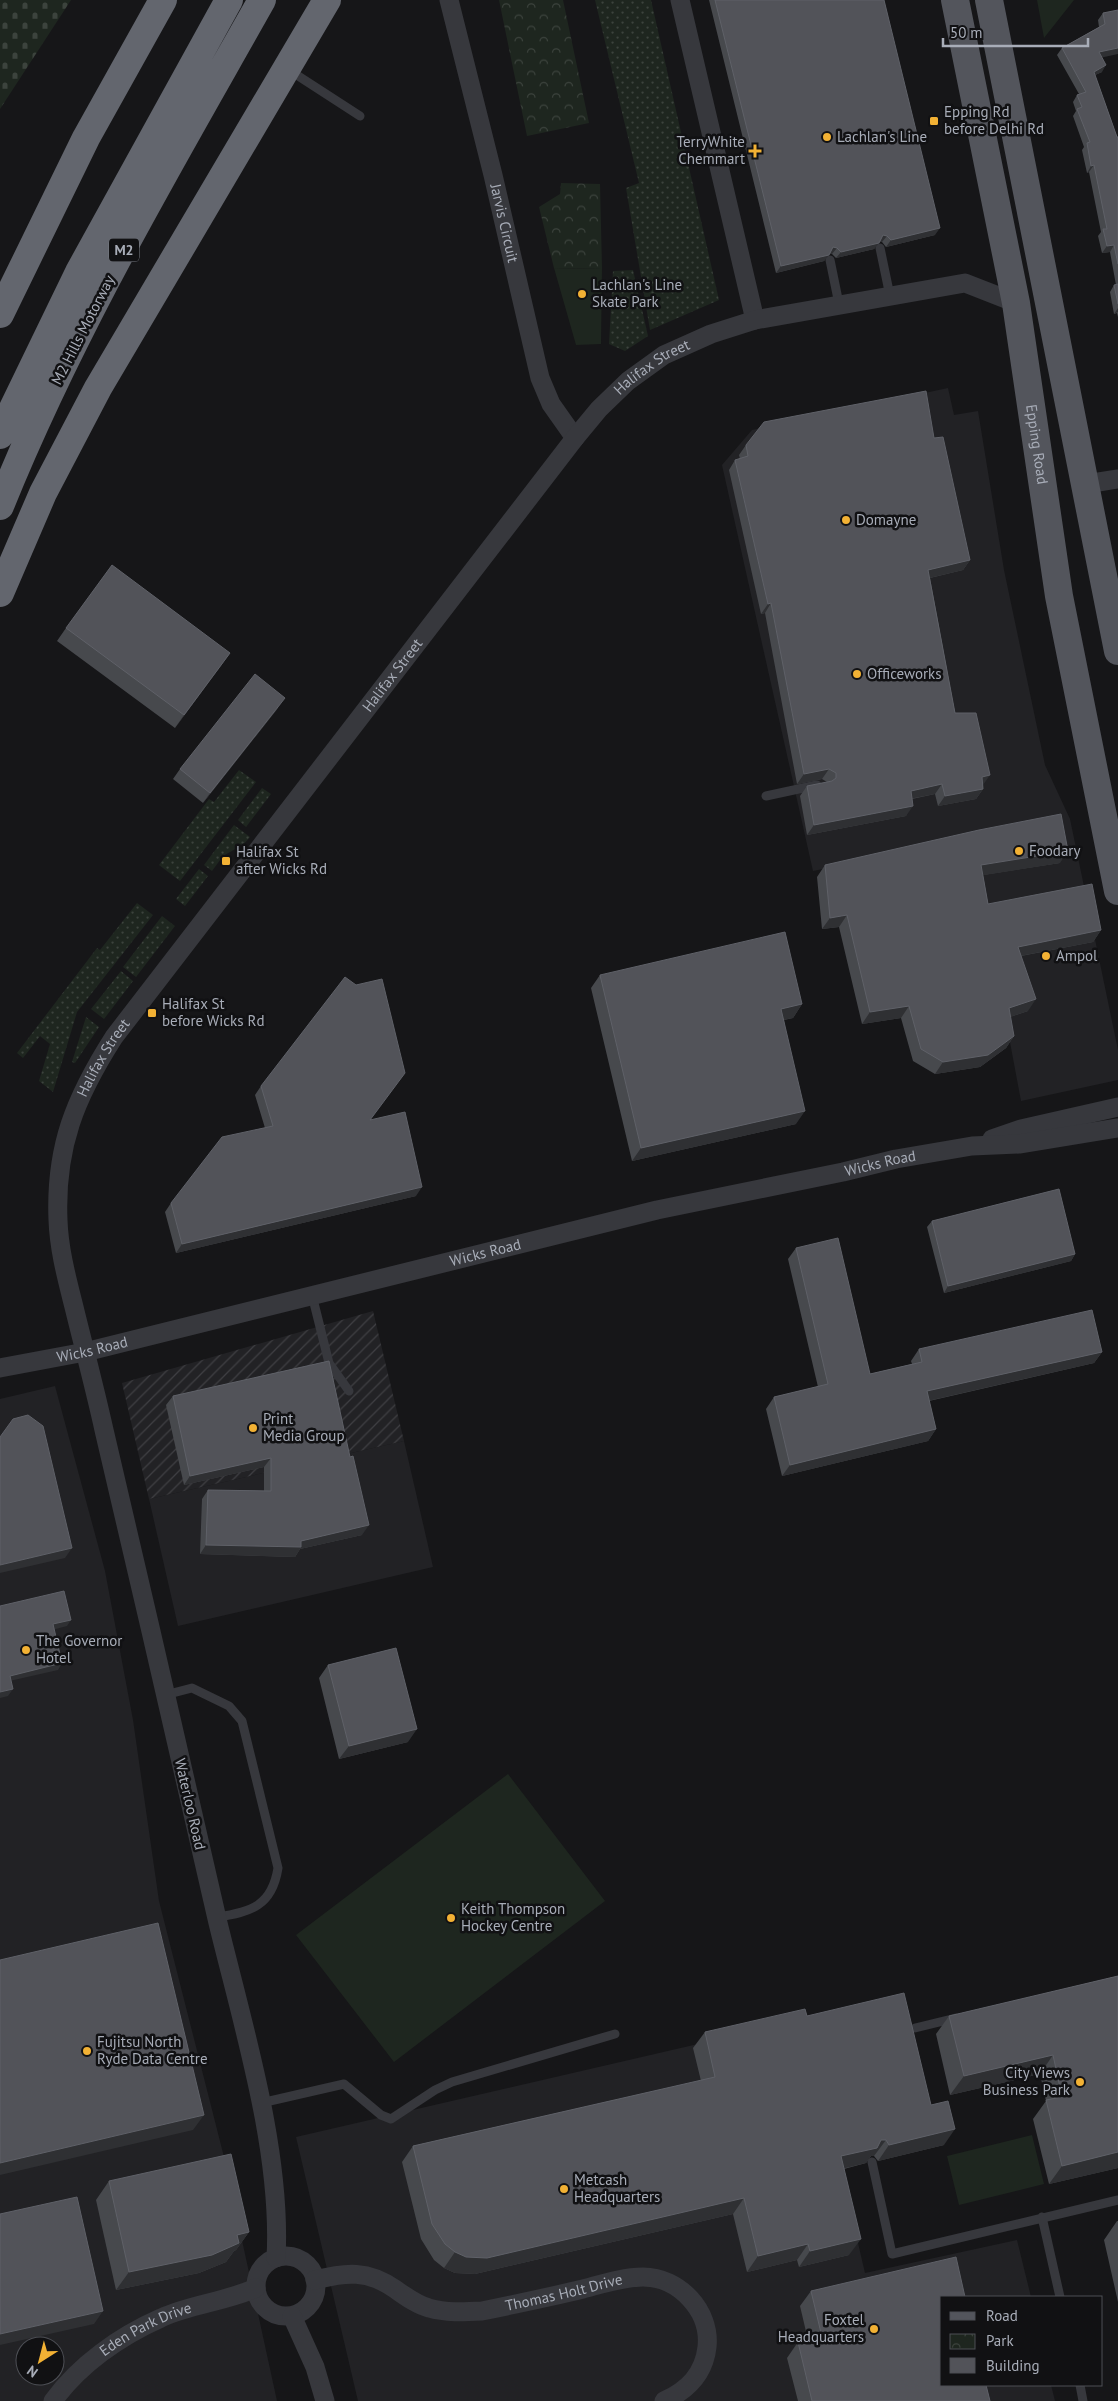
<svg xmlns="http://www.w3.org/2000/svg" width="1118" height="2401" font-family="'PT Sans',sans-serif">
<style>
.built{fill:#222225;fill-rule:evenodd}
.industrial{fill:url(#industrial-furrows)}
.grass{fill:url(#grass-dots)}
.cemetery{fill:url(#cemetery-stones)}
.park{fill:url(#park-crowns)}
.pitch{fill:#1e261f}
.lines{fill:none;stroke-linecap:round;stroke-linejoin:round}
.service{stroke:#37383d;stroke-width:9}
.minor{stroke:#37383d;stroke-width:19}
.primary{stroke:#53555c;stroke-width:28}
.motorway{stroke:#63666e;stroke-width:28}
.wall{fill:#47494d}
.shaded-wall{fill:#2f3033}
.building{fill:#525359;stroke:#5f6168}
.poi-dot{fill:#f2b134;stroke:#111113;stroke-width:2}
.labels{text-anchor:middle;stroke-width:5;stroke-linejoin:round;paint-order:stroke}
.shield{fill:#111113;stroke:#7b7e86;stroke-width:1}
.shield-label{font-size:14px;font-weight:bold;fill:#a8adb8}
.poi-label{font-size:15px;fill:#a8adb8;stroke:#111113;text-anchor:start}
.street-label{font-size:15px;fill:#a8adb8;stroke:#111113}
</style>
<defs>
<pattern id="industrial-furrows" width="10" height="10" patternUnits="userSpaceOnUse" patternTransform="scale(1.25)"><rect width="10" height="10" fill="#222225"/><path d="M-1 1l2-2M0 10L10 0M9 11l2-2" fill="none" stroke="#3f3f43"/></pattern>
<pattern id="grass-dots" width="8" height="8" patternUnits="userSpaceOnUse" patternTransform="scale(1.25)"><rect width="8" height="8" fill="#1e261f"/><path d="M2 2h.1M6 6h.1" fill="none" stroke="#3c433d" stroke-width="1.8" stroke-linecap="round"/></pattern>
<pattern id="cemetery-stones" width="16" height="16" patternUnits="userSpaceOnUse" patternTransform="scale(1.25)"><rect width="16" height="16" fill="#1e261f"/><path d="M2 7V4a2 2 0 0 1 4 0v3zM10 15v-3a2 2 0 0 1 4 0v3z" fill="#3c433d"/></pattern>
<pattern id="park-crowns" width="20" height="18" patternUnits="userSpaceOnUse" patternTransform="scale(1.25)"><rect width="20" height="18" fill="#1e261f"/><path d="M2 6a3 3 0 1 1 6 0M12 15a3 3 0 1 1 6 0" fill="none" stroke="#3c433d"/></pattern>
</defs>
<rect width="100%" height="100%" fill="#161618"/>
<path class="built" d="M948,388L954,415L978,411L1004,570L1045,765L1070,819L1118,1050V1080L1021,1101L972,839L813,871L722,465L752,430Z
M55,1386L105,1571L133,1720L159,1901L223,2153L277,2401H0V1399ZM25,2346H55V2376H25Z
M404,1441L433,1567L178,1626L149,1499Z
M806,2019L865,2273L1017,2240L1031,2297H942V2385H1051L1055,2401H358L296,2137Z"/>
<path class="industrial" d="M373,1311L404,1441L149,1499L122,1383Z"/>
<path class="grass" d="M595,0H651L719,300L650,330L626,188L639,183Z
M633,270L648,336L625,351L609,344L613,271Z
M239,770L256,782L180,881L159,865L209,799L214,802Z
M262,788L271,794L246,827L238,820Z
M234,825L250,837L244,844L223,856L212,871L204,865Z
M199,869L208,876L185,906L176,899Z
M137,903L153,915L77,1012L53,1092L39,1081L50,1044L40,1036L23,1058L17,1053L97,948L100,950Z
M162,916L175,926L136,977L123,967Z
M121,971L133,981L104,1019L91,1009Z
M86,1017L99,1027L75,1063L72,1062Z"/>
<path class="cemetery" d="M0,0H71L0,109Z"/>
<path class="park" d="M499,0H563L589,123L527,136Z
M561,183L600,184L602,269L554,268L539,207L560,194Z"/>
<path class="pitch" d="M1037,0H1074L1044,38Z
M554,268L602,269L601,344L576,345Z
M508,1774L605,1901L394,2062L296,1935Z
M1032,2135L1044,2184L959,2205L947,2156Z"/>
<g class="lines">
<path class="service" d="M289,70L360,116
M880,248L890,296
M830,260L839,304
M766,796L817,785
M312,1295L329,1363L349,1391
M165,1695L192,1688L229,1706L242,1721L278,1868C272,1906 251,1912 217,1917
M915,2028L956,2018
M261,2103L344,2084L381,2115L391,2119L435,2090L452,2082L615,2034
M872,2162L892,2254L1118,2200
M1042,2217L1060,2297
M1080,2385L1083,2401"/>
<g class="minor">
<path id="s1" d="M449,0L493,175L540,378L551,404L575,438"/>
<path d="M680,0L755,320"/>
<path d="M1086,484L1118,479"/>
<path d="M992,1139L1021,1129L1118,1107"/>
<path id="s2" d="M0,1368L85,1352L657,1210L843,1172L896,1159L972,1146L1019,1144L1118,1128"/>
<circle cx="286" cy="2286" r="30"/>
<path id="s3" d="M276,2258C282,2152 243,2026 218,1923C180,1759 143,1594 104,1430C95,1389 84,1348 74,1307C67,1279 59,1250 58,1220C55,1147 75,1098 114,1037L575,438L599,409L628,381L664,355L711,334L755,320L965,283L1016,303"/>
<path id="s4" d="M315,2280C346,2272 368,2270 395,2289C405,2296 417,2305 429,2308C446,2313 464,2312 482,2311C516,2304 550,2297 583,2289C602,2284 623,2277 643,2277C679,2277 711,2311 707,2347C704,2374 688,2390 664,2401"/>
<path d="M292,2316L315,2367L325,2401"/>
<path id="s5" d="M53,2401C79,2365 120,2336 161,2318C191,2304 225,2302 256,2288"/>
</g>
<g class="primary">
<path id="s6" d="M955,0L1016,303L1059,596L1118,891"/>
<path d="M989,0L1118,651"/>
</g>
<path class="motorway" d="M0,314L86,138L163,0
M0,435L79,272L229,0
M0,506C71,330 169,165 262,0
M0,593L43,493L98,388L327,0"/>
</g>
<path class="wall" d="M709,0H884L935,235L886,247L882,242H879L874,249L836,258L832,254H829L824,261L776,273Z
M1118,10L1102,57V72L1095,75L1117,137H1118V317L1117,313L1114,314L1110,292L1114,285H1116L1110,252L1102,253L1098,236L1101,232L1089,172L1087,173L1082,150L1084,147L1073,116L1076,111L1073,102L1077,95L1079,94L1057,55L1062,48L1099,27L1098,20L1103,13Z
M934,438L970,560L963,570L930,578L955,713L983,785V789L976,799L938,806L935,794L912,799L906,816L807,835L800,796L807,786L827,782L822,779L797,784L765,613L761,614L729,470L735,460L740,459L739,455L746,445Z
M66,628L230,653L175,728L57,641Z
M278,708L203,803L173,779L180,769Z
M1060,863L983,875L988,904L1101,930L1093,942L1021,956L1028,1011L1010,1017L1014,1036L1006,1048L980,1067L935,1074L913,1061L901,1018L862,1024L839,927L822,929L817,877L825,865Z
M600,975L802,1004L793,1018L784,1020L796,1124L632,1161L591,988Z
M261,1086L371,1120L416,1196L176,1253L165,1212L171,1203L265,1128L255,1095Z
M932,1221L1075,1254L1071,1261L944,1293L927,1227Z
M796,1248L870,1374L912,1364L911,1361L919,1349L1102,1352L1094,1363L929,1401L936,1429L928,1441L782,1476L766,1409L774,1397L818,1387L788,1259Z
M329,1361L362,1535L300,1549L295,1557L200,1554L202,1499L208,1490L264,1491V1467L184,1485L166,1405L173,1396Z
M328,1665L408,1742L339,1759L319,1678Z
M1118,1976V2168L1049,2184L1033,2119L1046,2101L1040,2074L950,2095L936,2034L949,2016Z
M807,2016L931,2105L944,2145L878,2161L874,2156H871L866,2163L844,2169L849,2255L799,2267L797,2260L747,2272L733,2214L475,2274L455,2273L444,2268L434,2260L421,2239L402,2162L413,2146L701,2081L693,2048L705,2032Z
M109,2181L249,2232L236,2250L234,2251L226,2262L199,2273L116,2290L96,2200Z
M1117,2221H1118V2302L1104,2240Z
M811,2291L990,2401H798L787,2358L798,2342L808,2340L800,2306Z"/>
<path class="shaded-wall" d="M1118,48V54L1095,59L1099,52Z
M1106,65L1102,72L1089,78L1094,72Z
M1094,165L1089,172L1087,173L1091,166Z
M940,228L935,235L886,247L891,240Z
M883,235L887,236L882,242H878Z
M879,243L874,249L836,258L841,252Z
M1114,245L1110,252L1102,253L1107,246Z
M833,247L837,248L832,254H828Z
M829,255L824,261L776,273L781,266Z
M1118,308V312L1114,314Z
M970,560L963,570L921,580L928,570Z
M771,603L765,613L761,614L768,604Z
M230,653L221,666L175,728L184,715Z
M285,698L278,708L203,803L210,793Z
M829,769L822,779L797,784L804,774Z
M990,775L983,785L982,777Z
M942,784L935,794L904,800L911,791Z
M983,789L976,799L938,806L945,796Z
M913,806L906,816L807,835L814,825Z
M1068,851L1060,863L972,877L981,865Z
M847,915L839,927L822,929L830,918Z
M1101,930L1093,942L1010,958L1018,947Z
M1036,999L1028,1011L1001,1020L1009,1008Z
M802,1004L793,1018L772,1022L781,1009Z
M909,1006L901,1018L862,1024L870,1012Z
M1014,1036L1006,1048L980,1067L935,1074L943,1062Z
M805,1111L796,1124L632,1161L641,1148Z
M422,1187L416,1196L176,1253L182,1244Z
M1075,1254L1071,1261L944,1293L948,1286Z
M1102,1352L1094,1363L919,1403L927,1391Z
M936,1429L928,1441L782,1476L790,1465Z
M271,1458L264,1467L184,1485L190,1476Z
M369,1525L362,1535L300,1549L295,1557L200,1554L206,1545L301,1541Z
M72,1548L65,1558L0,1573V1565Z
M71,1620L67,1626L48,1631L53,1624Z
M62,1663L58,1670L5,1682L10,1676Z
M13,1689L8,1696L0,1698V1692Z
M417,1729L408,1742L339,1759L349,1746Z
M1053,2055L1040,2074L950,2095L964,2076Z
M204,2115L193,2130L0,2175V2163Z
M955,2129L944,2145L878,2161L889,2145Z
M881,2140H886L874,2156H871L866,2163L829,2172L841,2156Z
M1118,2152V2168L1049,2184L1062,2166Z
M744,2198L733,2214L475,2274L455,2273L444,2268L455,2252Z
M249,2232L236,2250L234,2251L226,2262L199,2273L116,2290L129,2272L237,2235Z
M861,2239L849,2255L799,2267L810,2251Z
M808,2244L797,2260L747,2272L758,2256Z
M103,2311L94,2324L0,2345V2334Z"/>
<path class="building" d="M715,0H884L940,228L891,240L887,236L883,235L879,243L841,252L837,248L833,247L829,255L781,266Z
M1118,10V48L1099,52L1106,65L1094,72L1117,137H1118V264L1114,245L1107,246L1103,229H1107L1094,165L1091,166L1087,143L1090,142L1077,109L1082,107L1077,95L1086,92L1062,48L1105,24L1103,13Z
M1118,284V304L1114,285Z
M926,391L934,438L943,437L970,560L928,570L955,713H976L990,775L982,777L983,789L945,796L942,784L911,791L913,806L814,825L807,786L832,781L836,778V773L829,769L804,774L771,603L768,604L735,460L748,456L746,445L764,422Z
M112,565L230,653L184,715L66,628Z
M255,674L285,698L210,793L180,769Z
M1061,814L1068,851L981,865L988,904L1092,884L1101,930L1018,947L1036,999L1009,1008L1014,1036L988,1055L943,1062L921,1049L909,1006L870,1012L847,915L830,918L825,865L979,830Z
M785,932L802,1004L781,1009L805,1111L641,1148L600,975Z
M345,977L356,985L382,979L405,1073L370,1120L405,1112L422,1187L182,1244L171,1203L222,1137L273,1126L261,1086Z
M1059,1189L1075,1254L948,1286L932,1221Z
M838,1238L870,1374L922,1362L919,1349L1092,1310L1102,1352L927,1391L936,1429L790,1465L774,1397L828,1384L796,1248Z
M329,1361L350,1457L353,1456L369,1525L301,1541V1547L206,1545L208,1490L271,1491V1458L190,1476L173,1396Z
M28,1415L43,1426L72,1548L0,1565V1437L13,1419Z
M64,1591L71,1620L53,1624L62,1663L10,1676L13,1689L0,1692V1606Z
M396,1648L417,1729L349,1746L328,1665Z
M158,1923L204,2115L0,2163V1960Z
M1118,1976V2152L1062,2166L1046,2100L1062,2097L1053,2055L964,2076L949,2016Z
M904,1993L931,2105L948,2101L955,2129L889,2145L886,2140H881L877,2148L841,2156L861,2239L810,2251L808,2244L758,2256L744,2198L487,2258L466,2257L455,2252L445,2244L432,2224L413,2146L715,2077L705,2032L805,2009L807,2016Z
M231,2154L249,2232L237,2235L239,2243L212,2255L129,2272L109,2181Z
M77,2197L103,2311L0,2334V2214Z
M956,2257L965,2297H942V2385H986L990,2401H812L798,2342L822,2337L811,2291Z"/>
<g class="poi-dot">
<rect x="929" y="116" width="10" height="10" rx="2.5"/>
<circle cx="827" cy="137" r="5"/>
<path d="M752.5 143.5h5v5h5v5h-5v5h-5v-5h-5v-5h5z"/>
<circle cx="582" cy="294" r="5"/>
<circle cx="846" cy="520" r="5"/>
<circle cx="857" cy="674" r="5"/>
<circle cx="1019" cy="851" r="5"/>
<rect x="221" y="856" width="10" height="10" rx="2.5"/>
<circle cx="1046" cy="956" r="5"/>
<rect x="147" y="1008" width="10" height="10" rx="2.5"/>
<circle cx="253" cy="1428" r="5"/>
<circle cx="26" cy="1650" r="5"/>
<circle cx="451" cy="1918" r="5"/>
<circle cx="87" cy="2051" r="5"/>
<circle cx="1080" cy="2082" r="5"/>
<circle cx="564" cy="2189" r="5"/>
<circle cx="874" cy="2329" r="5"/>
</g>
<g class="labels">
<rect class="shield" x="109" y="238.5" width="30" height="23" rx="4"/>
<g class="shield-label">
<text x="124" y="255">M2</text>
</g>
<g class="poi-label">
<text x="944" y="117">Epping Rd<tspan x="944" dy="17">before Delhi Rd</tspan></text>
<text x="837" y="142">Lachlan's Line</text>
<text x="745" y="147" text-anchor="end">TerryWhite<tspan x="745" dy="17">Chemmart</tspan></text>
<text x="592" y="290">Lachlan's Line<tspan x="592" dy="17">Skate Park</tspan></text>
<text x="856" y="525">Domayne</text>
<text x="867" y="679">Officeworks</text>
<text x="1029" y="856">Foodary</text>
<text x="236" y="857">Halifax St<tspan x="236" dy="17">after Wicks Rd</tspan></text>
<text x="1056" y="961">Ampol</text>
<text x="162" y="1009">Halifax St<tspan x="162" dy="17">before Wicks Rd</tspan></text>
<text x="263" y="1424">Print<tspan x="263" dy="17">Media Group</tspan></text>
<text x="36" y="1646">The Governor<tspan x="36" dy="17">Hotel</tspan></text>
<text x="461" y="1914">Keith Thompson<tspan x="461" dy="17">Hockey Centre</tspan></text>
<text x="97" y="2047">Fujitsu North<tspan x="97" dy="17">Ryde Data Centre</tspan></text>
<text x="1070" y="2078" text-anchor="end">City Views<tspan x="1070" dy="17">Business Park</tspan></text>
<text x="574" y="2185">Metcash<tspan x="574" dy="17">Headquarters</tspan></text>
<text x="864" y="2325" text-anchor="end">Foxtel<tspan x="864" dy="17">Headquarters</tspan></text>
</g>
<g class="street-label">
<text dy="5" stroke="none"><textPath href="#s1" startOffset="230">Jarvis Circuit</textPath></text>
<text transform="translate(83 330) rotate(-63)" y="5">M2 Hills Motorway</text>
<text dy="5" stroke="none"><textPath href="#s3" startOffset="2119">Halifax Street</textPath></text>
<text dy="5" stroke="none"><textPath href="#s6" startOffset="452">Epping Road</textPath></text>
<text dy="5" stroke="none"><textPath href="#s3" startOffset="1714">Halifax Street</textPath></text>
<text dy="5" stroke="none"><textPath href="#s3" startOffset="1234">Halifax Street</textPath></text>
<text dy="5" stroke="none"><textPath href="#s2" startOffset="904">Wicks Road</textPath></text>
<text dy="5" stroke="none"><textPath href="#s2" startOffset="499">Wicks Road</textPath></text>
<text dy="5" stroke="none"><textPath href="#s2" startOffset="94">Wicks Road</textPath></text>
<text transform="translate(190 1804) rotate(77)" y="5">Waterloo Road</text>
<text dy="5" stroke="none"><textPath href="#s4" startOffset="260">Thomas Holt Drive</textPath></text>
<text dy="5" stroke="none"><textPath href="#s5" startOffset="119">Eden Park Drive</textPath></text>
</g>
</g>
<rect x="940" y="2296" width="162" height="90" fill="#111113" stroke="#4d4f55"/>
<rect x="950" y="2312" width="25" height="8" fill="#53555c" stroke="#4d4f55"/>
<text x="986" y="2321" font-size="15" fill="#a8adb8">Road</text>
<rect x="950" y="2334" width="25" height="15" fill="url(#park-crowns)" stroke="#4d4f55"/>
<text x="986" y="2346" font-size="15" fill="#a8adb8">Park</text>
<rect x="950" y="2358" width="25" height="15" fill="#525359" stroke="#4d4f55"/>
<text x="986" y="2371" font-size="15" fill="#a8adb8">Building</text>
<g transform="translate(40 2361) rotate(216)"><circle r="24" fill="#111113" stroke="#4d4f55"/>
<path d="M0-4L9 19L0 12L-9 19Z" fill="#f2b134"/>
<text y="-8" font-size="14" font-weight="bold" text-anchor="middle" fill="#a8adb8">N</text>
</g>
<path d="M943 38v8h145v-8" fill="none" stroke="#a8adb8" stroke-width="2.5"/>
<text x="950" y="38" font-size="15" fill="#a8adb8" stroke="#111113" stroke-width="4" paint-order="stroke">50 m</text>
</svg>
